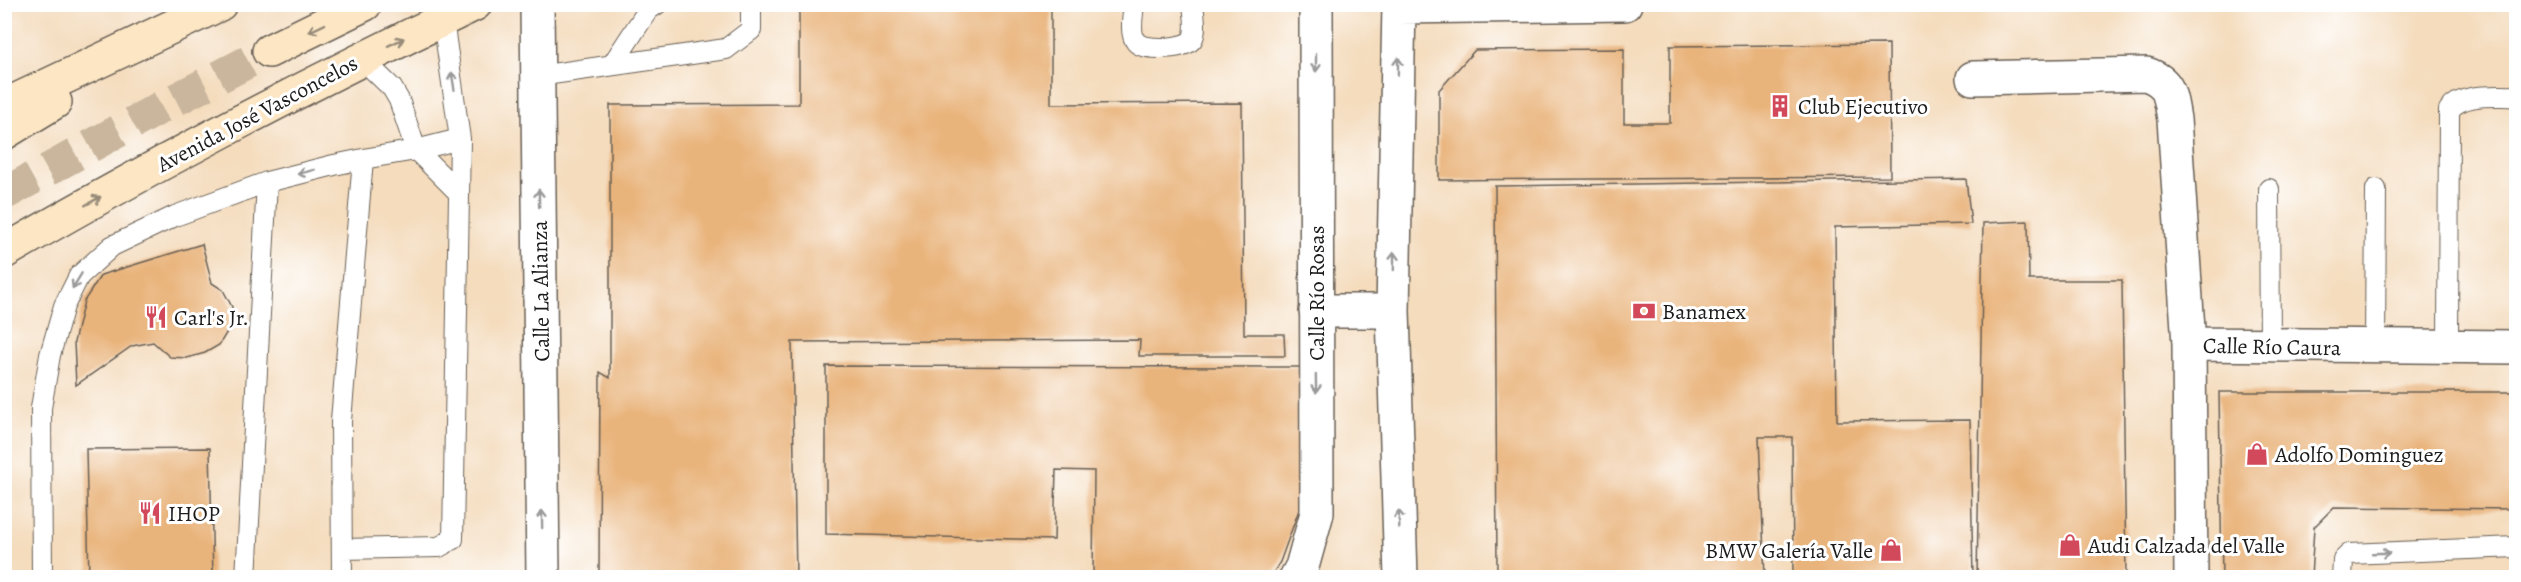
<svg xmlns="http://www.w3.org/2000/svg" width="2521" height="582" font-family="Alegreya,serif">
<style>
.building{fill:#e9b47b}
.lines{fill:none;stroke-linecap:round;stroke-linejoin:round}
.secondary-tunnel{stroke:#c9b69d;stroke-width:33;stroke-dasharray:33 16;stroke-linecap:butt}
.service-casing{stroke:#685f54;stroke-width:22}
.minor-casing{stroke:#685f54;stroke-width:36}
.secondary-casing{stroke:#685f54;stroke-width:36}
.service{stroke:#fff;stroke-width:20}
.minor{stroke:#fff;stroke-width:33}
.secondary{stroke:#fce6c4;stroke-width:33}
.oneway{stroke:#978b78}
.oneway2{stroke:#999}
.labels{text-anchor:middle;stroke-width:6;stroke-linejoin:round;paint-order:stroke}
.poi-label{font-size:22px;fill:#1c1c1c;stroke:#fff;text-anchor:start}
.street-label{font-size:22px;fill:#1c1c1c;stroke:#fff}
</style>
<rect width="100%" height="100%" fill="#fff"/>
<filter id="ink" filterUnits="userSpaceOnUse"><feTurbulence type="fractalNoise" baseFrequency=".0167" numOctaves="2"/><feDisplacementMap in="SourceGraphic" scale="12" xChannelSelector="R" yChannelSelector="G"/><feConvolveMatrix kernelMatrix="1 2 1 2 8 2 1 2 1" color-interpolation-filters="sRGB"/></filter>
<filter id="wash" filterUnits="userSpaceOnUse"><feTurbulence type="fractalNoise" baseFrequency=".008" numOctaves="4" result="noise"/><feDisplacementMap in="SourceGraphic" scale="24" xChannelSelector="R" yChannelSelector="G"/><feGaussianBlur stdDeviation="1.35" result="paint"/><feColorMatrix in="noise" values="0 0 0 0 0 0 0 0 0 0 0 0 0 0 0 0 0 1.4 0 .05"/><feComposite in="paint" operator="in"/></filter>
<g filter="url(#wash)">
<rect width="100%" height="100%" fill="#f4dcbd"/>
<g id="blocks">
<path class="building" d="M799,4H1051V104L1242,103L1244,334H1284L1285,356H1139L1140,340L792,342L796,578H599L600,372L610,378V105L799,104Z
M1889,44L1890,177L1439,180V90L1475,50L1624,49V123H1670V46Z
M1966,179L1971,224L1835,227L1837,421L1970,420L1973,578H1793L1792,437H1759L1765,578H1497L1495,186Z
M2028,221L2029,280H2122L2126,578H1977L1983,223Z
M202,244L212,283L223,290L232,307L230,327L219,345L205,353L187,358L170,357L153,342L132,346L76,385L74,342L84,301L101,275Z
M826,366L1300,367V507L1280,562L1270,578H1093L1094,471L1056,470L1054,540L826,534Z
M2219,392H2516V509L2334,507L2314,527L2311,578H2222Z
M210,448L213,578H89L86,449Z"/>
</g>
</g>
<g filter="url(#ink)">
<use href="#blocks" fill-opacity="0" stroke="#685f54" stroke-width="1.5"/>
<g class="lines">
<path class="secondary-tunnel" d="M4,194L169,103L269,51"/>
<g class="service-casing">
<path id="service" d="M1134,4C1133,15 1129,33 1136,42C1143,51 1188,50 1193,38C1197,28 1194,15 1193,4
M361,58L392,88L399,100L416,150L459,193
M612,65L648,10L657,4
M538,76L726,49L751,30V4
M2269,189L2270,346
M2375,347L2376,189
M2448,347L2449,110C2463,92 2496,97 2516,96
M342,549L439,547L453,539L460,139L443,20
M42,578L41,408L50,355L64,306L79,276L112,246L175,216L267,182L334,165L363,159
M246,578L267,182
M342,578L341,421L363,159L416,150L460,139
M2342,578L2343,560L2349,554L2516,547"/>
</g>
<g class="minor-casing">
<path id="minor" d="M537,4L543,578
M1399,4L1393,311L1401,578
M1399,7L1625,4
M1973,78L2146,74C2171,82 2170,97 2174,119L2189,344L2191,578
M1316,311H1393
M2189,344L2516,347
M1296,578L1302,567L1317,513L1316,4"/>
</g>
<g class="secondary-casing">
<path id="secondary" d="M269,51L365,4
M4,106L220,4
M4,133L55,102
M4,252C158,162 315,81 475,4"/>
</g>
<use href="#service" class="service"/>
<use href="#minor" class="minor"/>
<use href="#secondary" class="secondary"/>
</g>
<defs><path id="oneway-shaft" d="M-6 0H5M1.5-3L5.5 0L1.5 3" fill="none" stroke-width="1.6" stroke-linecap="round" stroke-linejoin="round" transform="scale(1.5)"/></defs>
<g class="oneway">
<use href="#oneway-shaft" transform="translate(317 28) rotate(154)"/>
<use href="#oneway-shaft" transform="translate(396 42) rotate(-25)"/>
<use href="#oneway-shaft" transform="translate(93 201) rotate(-29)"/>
</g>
<g class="oneway2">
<use href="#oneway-shaft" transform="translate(1316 63) rotate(90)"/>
<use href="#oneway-shaft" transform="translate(1398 66) rotate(-89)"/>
<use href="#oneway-shaft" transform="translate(453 81) rotate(-99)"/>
<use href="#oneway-shaft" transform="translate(306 172) rotate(165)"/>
<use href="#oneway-shaft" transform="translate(539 198) rotate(-91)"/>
<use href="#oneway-shaft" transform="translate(1394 261) rotate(-89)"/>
<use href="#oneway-shaft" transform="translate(77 281) rotate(121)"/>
<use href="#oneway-shaft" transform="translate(1316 384) rotate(89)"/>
<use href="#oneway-shaft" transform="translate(542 519) rotate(-91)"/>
<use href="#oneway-shaft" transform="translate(1399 519) rotate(-92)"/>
<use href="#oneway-shaft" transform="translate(2381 553) rotate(-2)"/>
</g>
</g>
<defs>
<g id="building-bare" transform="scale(1.8)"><path d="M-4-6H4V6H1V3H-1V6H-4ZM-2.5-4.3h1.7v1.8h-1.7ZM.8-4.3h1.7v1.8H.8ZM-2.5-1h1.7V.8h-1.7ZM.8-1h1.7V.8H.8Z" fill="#d1495b" stroke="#fff" stroke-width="2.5" paint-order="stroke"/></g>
<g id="bank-bare" transform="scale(1.8)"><path d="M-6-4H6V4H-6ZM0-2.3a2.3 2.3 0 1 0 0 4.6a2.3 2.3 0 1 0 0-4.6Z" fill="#d1495b" stroke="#fff" stroke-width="2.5" paint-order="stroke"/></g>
<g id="restaurant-bare" transform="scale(1.8)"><path d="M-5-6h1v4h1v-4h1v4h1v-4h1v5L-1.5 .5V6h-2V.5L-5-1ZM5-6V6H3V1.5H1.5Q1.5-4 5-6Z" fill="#d1495b" stroke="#fff" stroke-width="2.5" paint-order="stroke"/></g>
<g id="shop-bare" transform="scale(1.8)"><path d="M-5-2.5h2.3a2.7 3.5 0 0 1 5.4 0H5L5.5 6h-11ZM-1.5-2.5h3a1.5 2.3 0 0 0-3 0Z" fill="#d1495b" stroke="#fff" stroke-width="2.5" paint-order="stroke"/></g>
</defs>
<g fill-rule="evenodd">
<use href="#building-bare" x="1780" y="106"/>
<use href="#bank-bare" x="1644" y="311"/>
<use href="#restaurant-bare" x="156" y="317"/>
<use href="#shop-bare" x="2257" y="454"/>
<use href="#restaurant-bare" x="150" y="513"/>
<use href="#shop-bare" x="2070" y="545"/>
<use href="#shop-bare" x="1891" y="550"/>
</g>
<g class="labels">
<g class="poi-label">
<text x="1798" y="114">Club Ejecutivo</text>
<text x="1662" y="319">Banamex</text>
<text x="174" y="325">Carl's Jr.</text>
<text x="2275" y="462">Adolfo Dominguez</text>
<text x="168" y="521">IHOP</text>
<text x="2088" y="553">Audi Calzada del Valle</text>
<text x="1873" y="558" text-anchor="end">BMW Galería Valle</text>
</g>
<g class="street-label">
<text transform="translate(257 113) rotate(-28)" y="8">Avenida José Vasconcelos</text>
<text transform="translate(540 291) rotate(-91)" y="8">Calle La Alianza</text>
<text transform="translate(1316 293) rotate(-90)" y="8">Calle Río Rosas</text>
<text transform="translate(2272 346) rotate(1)" y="8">Calle Río Caura</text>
</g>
</g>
<rect width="2521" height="582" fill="none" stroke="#fff" stroke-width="24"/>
</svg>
